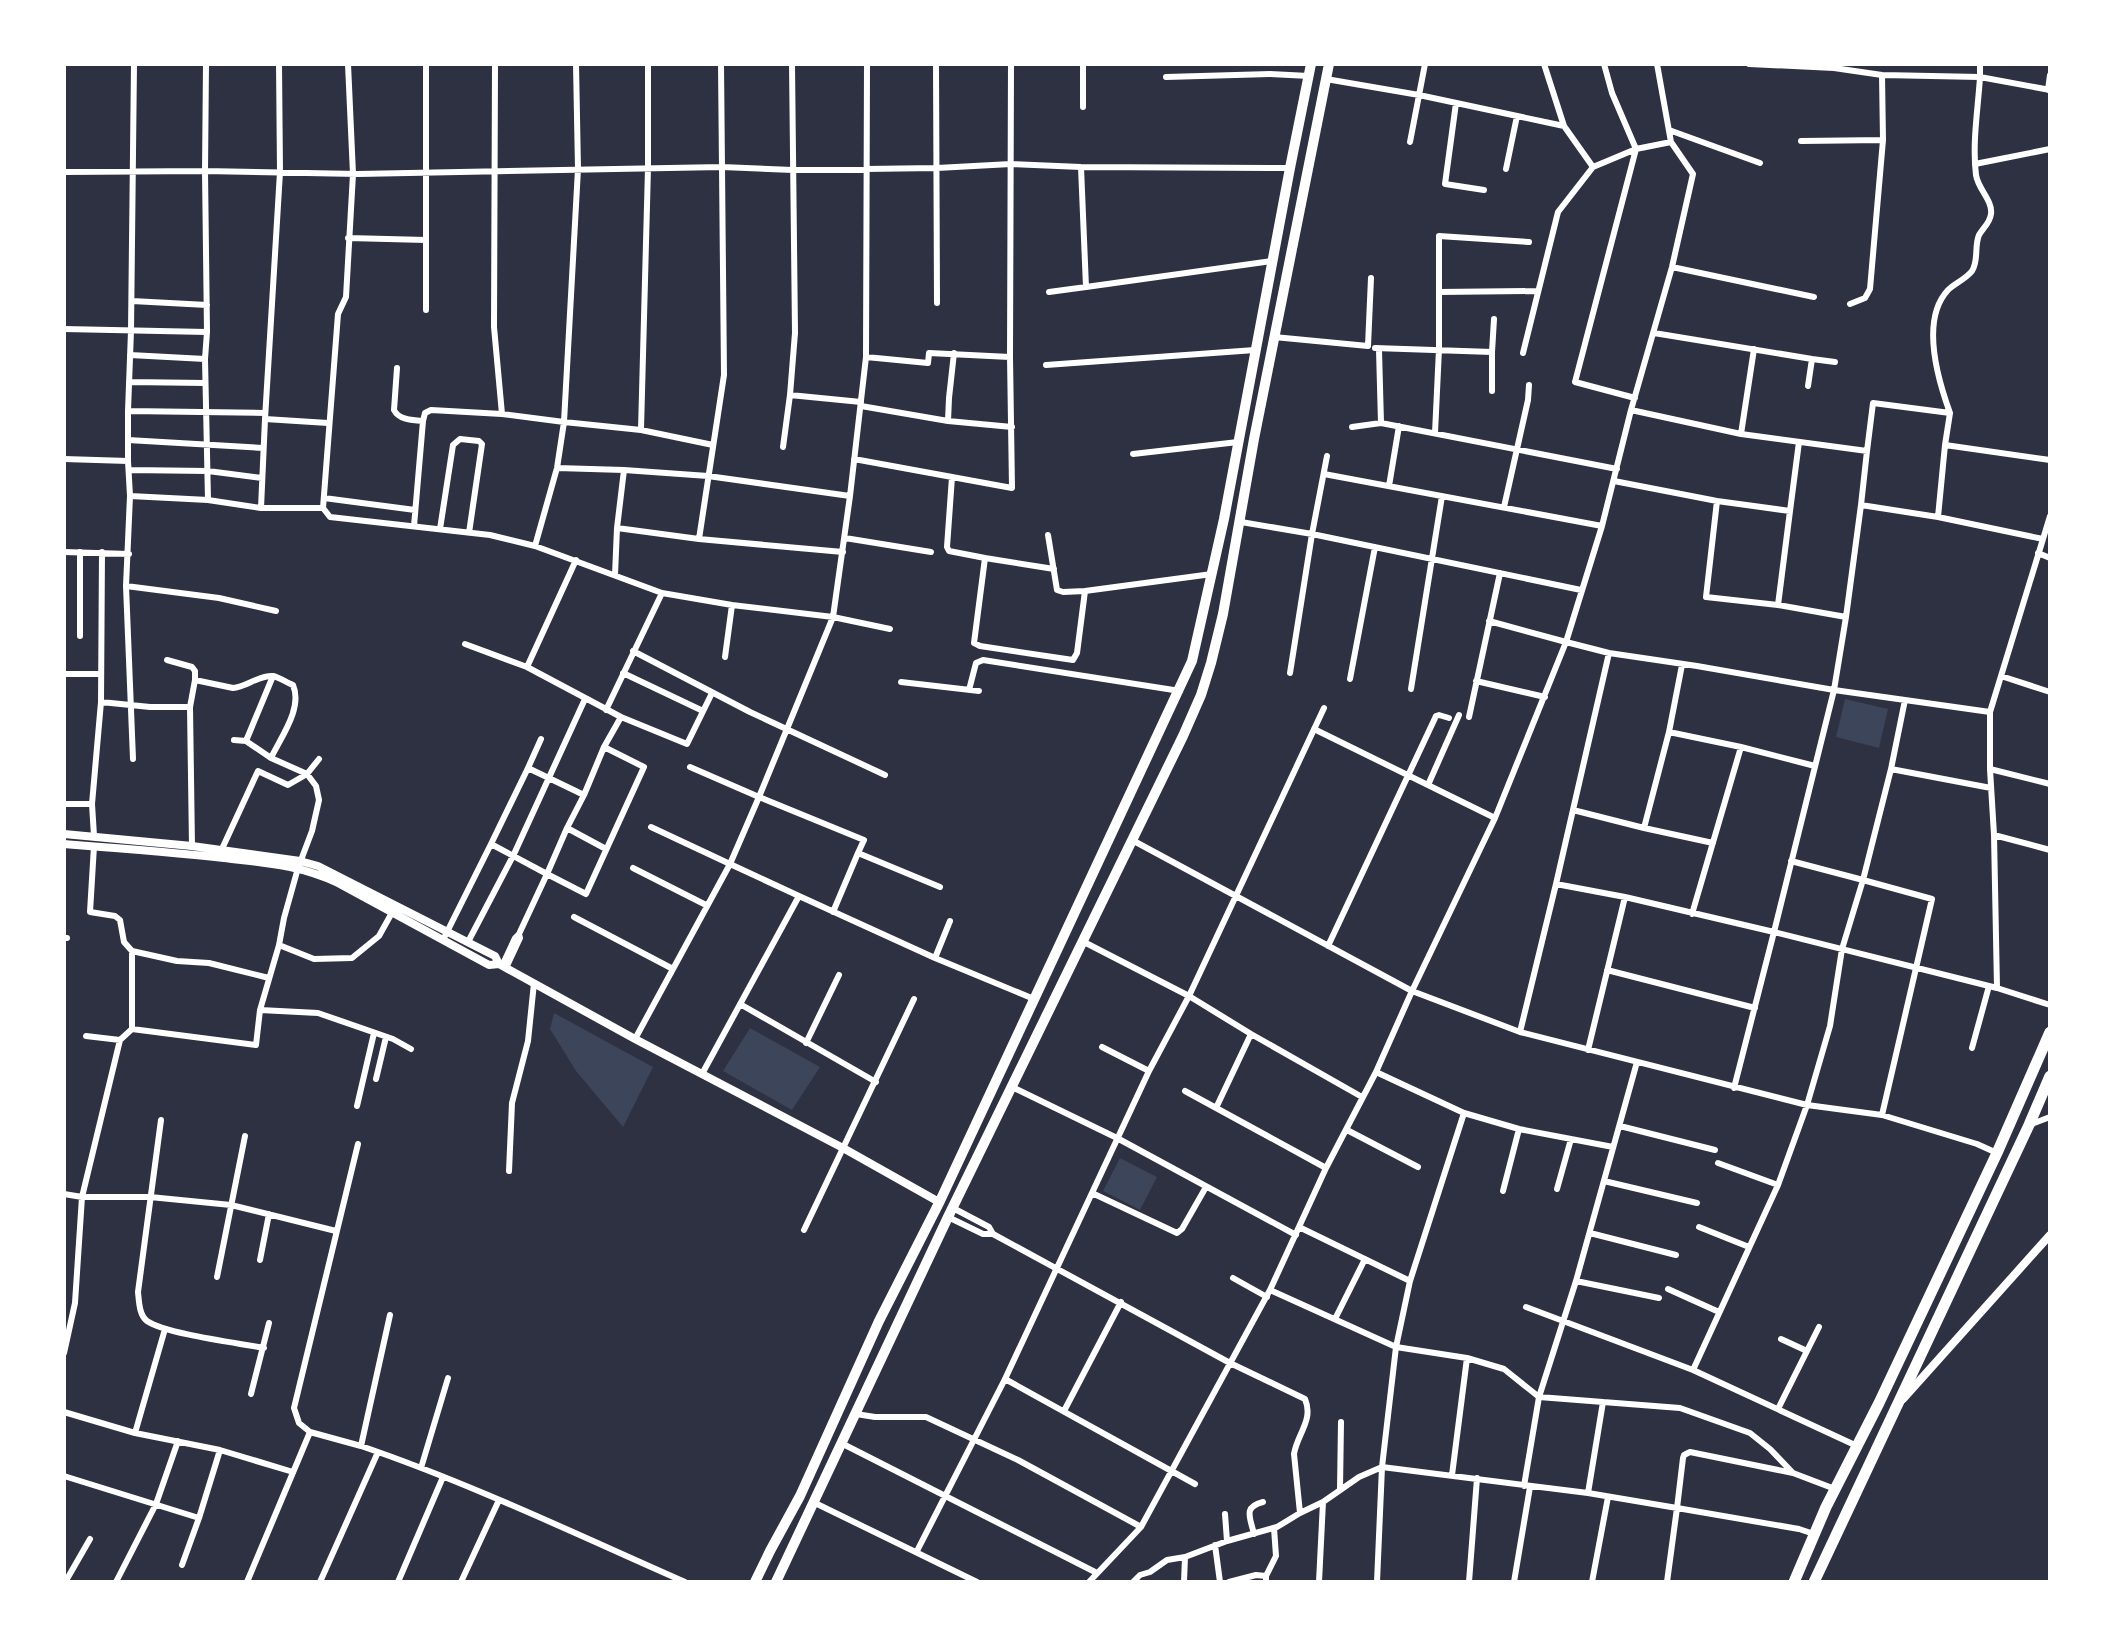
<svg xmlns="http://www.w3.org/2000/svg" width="2114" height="1646" font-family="'Open Sans',sans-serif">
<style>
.green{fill:#3c4559}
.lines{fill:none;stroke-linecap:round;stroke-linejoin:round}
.minor{stroke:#fff;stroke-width:6}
.tertiary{stroke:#fff;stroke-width:8}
.primary{stroke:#fff;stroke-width:10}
.trunk{stroke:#fff;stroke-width:11}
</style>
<rect width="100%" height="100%" fill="#2d3142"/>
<path class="green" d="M1845,699L1888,709L1879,748L1836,737Z
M554,1013L653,1067L623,1127L576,1071L550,1029Z
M750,1028L820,1067L792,1110L723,1071Z
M1120,1158L1157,1177L1140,1210L1103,1191Z"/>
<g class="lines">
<path class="minor" d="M206,64L205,171L207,332L205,359L208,500
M426,64V310
M792,64L795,333L790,395L861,402
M936,64L937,303
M1083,64V107
M1544,64L1564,126
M1604,64L1612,93L1636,149L1575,382L1635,398
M1657,64L1671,142
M1749,64L1834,68L1882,75L1883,140L1870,289L1865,298L1850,304
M1882,75L1980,77V64
M1166,77L1270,74L1309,76
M1326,79L1419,95L1564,126L1593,167
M2048,90L2050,75
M1456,103L1445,184L1484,190
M1669,130L1760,163
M1801,141L1883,140
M1410,142L1425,64
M1975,164L2050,149
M1081,167L1086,287L1272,261
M1506,169L1517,116
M64,172L205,171L358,174L722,167L793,170L937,168L1011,164L1081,167L1290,168
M348,238L426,240
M1672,267L1814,297
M1049,292L1086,287
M1439,292L1537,291
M132,301L207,305
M64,329L207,332
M1654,333L1812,359L1808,386
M1274,337L1368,346L1371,278
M1375,348L1492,352L1494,319
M1379,350L1381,423L1617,469
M1492,352V391
M1523,353L1558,212L1593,167L1636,149L1671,142L1693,174L1672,267L1631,410L1602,526
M130,355L205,359
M866,357L928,363L929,353L1010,357
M1812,359L1835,362
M1046,365L1255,350
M397,368L394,410C399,420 412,420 423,421L414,526
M129,382L205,383
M861,406L948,421L1012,427
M1631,410L1741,434L1867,451L1861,505
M128,411L265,413
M1950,413C1938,380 1920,320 1948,290C1955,283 1966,279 1972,271C1979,260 1974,247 1979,235C1983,228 1990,223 1991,214C1993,201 1978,189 1976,175C1972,143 1978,109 1980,77L2050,90
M502,414L564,422L578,169L576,64
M265,419L328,423
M423,421L425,413L431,410L502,414L494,327L495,64
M948,421L949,398L954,353
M1352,427L1381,423
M641,430L648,168V64
M1435,433L1439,349V236L1529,242
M1741,434L1754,349
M128,440L263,448
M783,447L790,395
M1867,451L1873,403L1950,413L1945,445
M1133,454L1238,442
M64,459L128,461
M854,459L1012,488L1010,357L1011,64
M557,468L624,470L617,528L615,575
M129,470L208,471L262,478
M624,470L708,476L850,496L833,617L890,629
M1324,474L1602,526L1566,642L1489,621
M952,477L947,547L949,551L985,558
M1389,486L1399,426
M130,496L208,500L261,508H323L330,517L490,535L535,546L662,593L606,710
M850,496L866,357L867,64
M324,498L415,510
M1717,501L1790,511L1778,605
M1504,507L1528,400L1529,385
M261,508L265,419L280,172L279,64
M323,508L338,314L346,297L353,174L348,64
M1790,511L1799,442
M1938,517L1945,445L2050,460
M1241,522L1312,534L1581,590
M617,528L699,539L843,552
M440,529L453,445L460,439L479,441L482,444L469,533
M1048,535L1057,590L1063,592L1085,591
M845,538L931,552
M699,539L724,375L721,64
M2043,539L2050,516
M535,546L557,468L564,422L641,430L713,445
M64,552L129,554
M80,552V636
M2038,553L2050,558
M1054,569L985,558L974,643L980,646L1073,660L1077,653L1085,591L1212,574
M126,586L219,598L276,611
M662,593L732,605L833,617L759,797L864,840L858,853L940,887
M1846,617L1861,505L1938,517L2043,539L1990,712
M633,651L750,712L885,775
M725,657L732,605
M167,660L192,667L195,671V680L233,688C246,687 259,675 273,676C279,677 287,683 293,685C303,708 281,737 271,758
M527,667L576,560
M623,673L703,711
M1290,673L1312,534L1327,456
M64,674H100
M2001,676L2050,692
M1350,679L1375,547
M1476,681L1545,697
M901,682L979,691
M1411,689L1442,496
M969,690L976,663L983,660L1180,691
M1905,700L1990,712V769
M101,702L150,707H190
M621,717L687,744L712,693
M1469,717L1500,573
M1314,729L1495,818
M1669,732L1682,665
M246,741L273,676
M1741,747L1815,766
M133,759L126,586L130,496L128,461V411L131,331L134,64
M528,768L541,739
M1891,769L1991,788
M2050,784L1990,769L1994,835L1997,988L2050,1005
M1428,785L1459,715
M64,804H92
M1573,810L1644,828
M651,827L730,864L759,797L690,767
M567,828L606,849
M1994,835L2050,850
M94,836L92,804L101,702L102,552
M1132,840L1412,991L1520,1032L1807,1105L1882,1115L1977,1144L1997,1153
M491,844L528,768L584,795
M94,846L90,912L115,916L120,920L124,942L132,951L177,961L209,963L269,978
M192,846L190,707L195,680
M221,851L258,771L288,785L307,774L319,759
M633,868L706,905
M1556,884L1609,653
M799,896L935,958L950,921
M833,912L858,853
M1692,914L1741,747L1669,732L1644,828L1713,843
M574,917L673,969
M64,938H67
M443,940L491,844L547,874L567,828L584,795L604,747L621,717L527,667L465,644
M1082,941L1189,996L1251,1034L1216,1108
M468,942L514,854L585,699
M279,945L314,959L352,958L379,936L394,909
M1328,946L1436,716L1439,715L1449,718
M132,951V1029
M935,958L1034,999
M502,966L515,938L519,934
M506,968L520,938L519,934L547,874L586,894L644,767L604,747
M1607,970L1755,1008
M740,1004L876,1082
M260,1010L318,1013L393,1039L411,1049
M1520,1032L1556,884L1625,897L1774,932L1834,690L1905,700L1891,769L1863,880L1791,861
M1251,1034L1362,1097
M86,1036L120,1040
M635,1039L730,864L799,896L702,1074
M806,1043L839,975
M1102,1047L1149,1071
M1972,1048L1989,986
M1588,1050L1625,897
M1376,1072L1464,1113L1410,1281
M376,1079L386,1037
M1012,1087L1117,1138L1296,1235
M1734,1088L1774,932L1997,988
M1185,1091L1326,1168
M357,1106L374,1033
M1464,1113L1519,1129L1613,1147
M161,1120L138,1292C139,1301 139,1315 147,1321C166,1334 238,1343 264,1348
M2029,1125L2050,1117
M1620,1126L1715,1150
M1347,1130L1418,1167
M358,1144L294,1408L299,1423L310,1432L361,1446L390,1315
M1718,1163L1778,1185
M509,1171L512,1103L528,1041L534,983
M1604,1181L1697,1203
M1557,1189L1571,1139
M1503,1191L1519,1129
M1092,1193L1177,1233L1182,1229L1206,1187
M64,1194L82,1197H150L231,1205L336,1231
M953,1208L989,1227L993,1234L1230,1363L1305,1399C1314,1420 1297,1434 1294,1454L1300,1513
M948,1217L983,1234H993
M1299,1227L1410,1281L1396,1347L1467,1358L1452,1475
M1699,1227L1749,1247
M804,1230L914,999
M1590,1233L1676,1255
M260,1260L269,1214
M217,1277L245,1136
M1233,1278L1267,1297
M1576,1281L1659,1298
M1668,1289L1719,1312
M1270,1290L1326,1168L1376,1072L1412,991L1495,818L1566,642L1609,653L1697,666L1834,690L1846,617L1778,605L1706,597L1717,501L1614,481
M1526,1307L1693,1370L1857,1446
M1335,1319L1365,1259
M1781,1339L1807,1351
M64,1353L75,1303L82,1197L120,1040L132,1029L256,1045L260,1010L279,945L284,918L298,868L312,831L319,800L316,786L307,774L271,758L246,741L234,740
M1467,1358L1504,1369L1539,1397L1680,1408L1750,1433L1770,1449L1793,1473L1835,1489
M1693,1370L1778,1185L1807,1105L1830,1026L1842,949L1863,880L1932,899L1882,1115
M1005,1379L1149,1071L1189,996L1324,708
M251,1394L269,1323
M1778,1409L1819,1327
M1064,1411L1121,1302
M64,1412L135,1433L220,1450L293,1472
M856,1414L875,1417H926L1018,1460L1141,1527
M135,1433L165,1329
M841,1443L1097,1573
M361,1446C472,1484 578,1535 685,1582
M421,1468L448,1378
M1793,1473L1690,1452L1684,1455L1683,1458L1677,1508L1799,1529L1814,1534
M64,1476L199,1518L220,1450
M1524,1486L1539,1397L1576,1281L1637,1062
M1340,1489L1341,1422
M1588,1493L1603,1402
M813,1502L977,1582
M1225,1514L1227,1541
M1254,1534C1250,1517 1243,1507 1263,1502
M1215,1545L1220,1582
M917,1551L1005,1379L1195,1484
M182,1565L199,1518
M67,1579L90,1539
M116,1582L156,1504L178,1441
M247,1582L310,1432
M320,1582L378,1452
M398,1582L443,1477
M461,1582L499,1500
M1089,1582L1141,1527L1270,1290L1396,1347L1382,1467L1588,1493L1677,1508L1667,1582
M1133,1582L1140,1575L1150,1572L1167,1560L1185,1557L1227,1541L1277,1527L1300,1513L1323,1502L1359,1477L1382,1467L1377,1582
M1184,1582L1185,1557
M1229,1582L1256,1575L1266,1576
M1266,1582V1576L1276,1556L1274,1528
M1319,1582L1323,1502
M1469,1582L1477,1478
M1514,1582L1530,1487
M1592,1582L1608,1497"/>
<path class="tertiary" d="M64,834L192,846L300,861L318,866L487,952L495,956L499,964L635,1039L843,1148L939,1202
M64,844C117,848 171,852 224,858C266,863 300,865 338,883L489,965L499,964
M1903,1399L2050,1235"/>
<path class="primary" d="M755,1582L770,1551L800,1496L879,1321L940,1201L1192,661L1224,519L1290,168L1311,64
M776,1582L948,1217L1183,736L1201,695L1211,663L1223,614L1254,439L1329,64"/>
<path class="trunk" d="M1794,1582L1826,1507L1879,1403L1997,1153L2050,1032
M1814,1582L2029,1125L2050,1076"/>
</g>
<rect width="2114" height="1646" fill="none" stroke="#ffffff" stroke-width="132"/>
</svg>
